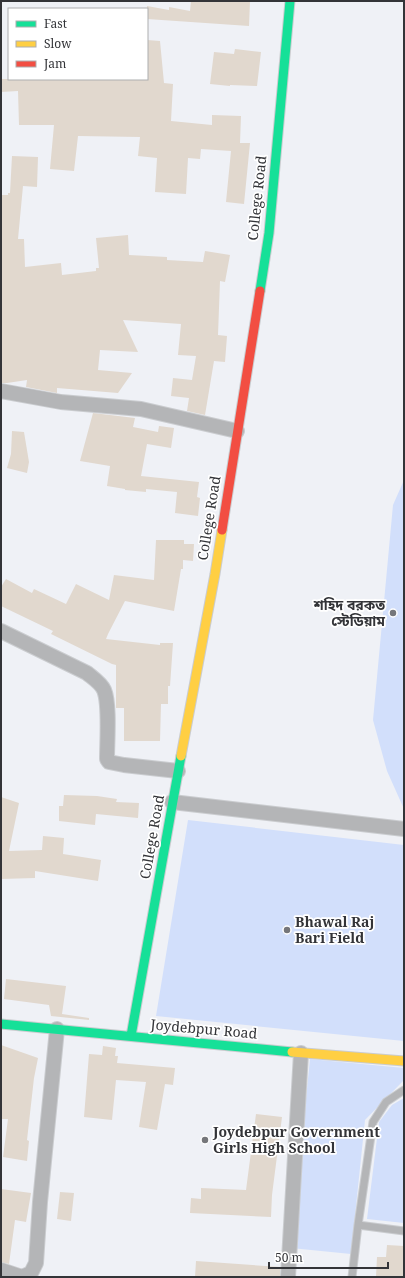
<svg xmlns="http://www.w3.org/2000/svg" width="405" height="1278" font-family="'Noto Serif','Noto Sans Bengali',serif">
<style>
.green{fill:#d2dffb}
.building{fill:#e1d8ce}
.lines{fill:none;stroke-linecap:round;stroke-linejoin:round}
.lane-casing{stroke:#cacccf;stroke-width:9}
.street-casing{stroke:#cacccf;stroke-width:16}
.fast-casing{stroke:#cacccf;stroke-width:11}
.slow-casing{stroke:#cacccf;stroke-width:11}
.jam-casing{stroke:#cacccf;stroke-width:11}
.lane{stroke:#b4b5b7;stroke-width:7}
.street{stroke:#b4b5b7;stroke-width:14}
.fast{stroke:#16e098;stroke-width:9}
.slow{stroke:#ffcf43;stroke-width:9}
.jam{stroke:#f24e42;stroke-width:9}
.poi-dot{fill:#75767a;stroke:#fff;stroke-width:1.5}
.labels{text-anchor:middle;stroke-width:3.5;stroke-linejoin:round;paint-order:stroke}
.street-label{font-size:14px;fill:#333438;stroke:#fff}
.poi-label{font-size:14px;font-weight:bold;fill:#333438;stroke:#fff;text-anchor:start}
</style>
<rect width="100%" height="100%" fill="#eff1f6"/>
<path class="green" d="M404,480V809L387,771L373,720L393,505Z
M188,820L404,845V1041L156,1016Z
M310,1059L404,1068V1080L365,1120L351,1254L291,1248Z
M404,1098V1223L367,1219L379,1122L392,1105Z"/>
<path class="building" d="M191,1H250L249,26L147,19V6L169,10V7L190,11Z
M147,40L160,41L164,83L173,84L171,121L212,125V115L241,116L240,143H250L244,204L226,202L231,151L201,149L200,159L188,158L186,194L155,192L157,158L138,156L140,137L78,136L74,171L50,169L54,125H19L18,91L1,92V79H147Z
M235,49L261,52L257,86L230,85V86L210,84L214,52L234,54Z
M12,156L38,157L37,187L23,186L18,239H24L25,267L61,263L62,275L96,271V268H99L96,238L128,235L129,255L167,257V260L203,262L205,251L230,255L225,282L220,281L218,335L227,336L225,362L214,361L205,415L187,411L189,398L171,396L173,378L192,380L196,356L178,355L181,324L123,320L138,352L100,350L98,370L132,373L118,393L57,388V393L26,387L27,380L7,383H1V195H8V193H10Z
M93,413L135,418L133,427L158,432L159,426L174,428L171,448L147,444L141,476L199,482L197,497L200,498L198,516L175,513L177,492L146,489V492L125,490V489L107,486L110,466L80,461Z
M12,431L24,432L29,462L27,473L7,468L11,454Z
M156,540H184V544H194L193,561L183,560V569H181L174,611L125,601L108,634L106,639L160,645V643H173L170,686H168V704H161L160,741H124V708H116V665L112,664L51,634L53,631L1,606V587L6,579L32,593L34,589L66,604L76,584L109,600L114,575L154,580Z
M64,795L97,796L117,799L116,802L139,803L138,818L96,814L95,825L59,821V806H63Z
M1,797L19,803L9,851L42,850L43,836L64,838L63,854L101,860L98,881L35,871V878L1,879Z
M6,979L66,986L62,1014L89,1018V1020L51,1016L49,1005L4,999Z
M1,1045L38,1058L34,1078L27,1140L29,1141L27,1161L3,1157L8,1119H1Z
M103,1046L116,1048L115,1056H118L117,1063L175,1068L173,1085L165,1084L157,1130L139,1127L146,1082L116,1080L112,1120L84,1117L89,1054L102,1055Z
M256,1114L282,1117L272,1195L271,1217L190,1213L191,1198L201,1199V1188L246,1190Z
M1,1189L31,1193L26,1222L15,1220L9,1264L1,1262Z
M60,1192L74,1193L71,1221L57,1219Z
M387,1245L404,1246V1277H376L377,1257H386Z
M196,1261L280,1267V1277H195Z"/>
<g class="lines">
<g class="lane-casing">
<path id="lane" d="M404,1090L386,1102L373,1122L358,1225L404,1231
M352,1277L358,1225"/>
</g>
<g class="street-casing">
<path id="street" d="M1,391L61,402L141,409L237,431
M1,631L87,673C93,678 101,683 104,690C110,704 107,742 107,759L109,762L124,765L178,771
M172,802L404,829
M1,1270L22,1277L31,1273L36,1263L40,1202L57,1029
M288,1277L301,1053"/>
</g>
<g class="fast-casing">
<path id="fast" d="M260,291L269,233L290,1
M1,1024L292,1052
M131,1036L181,756"/>
</g>
<g class="slow-casing">
<path id="slow" d="M181,756L215,574L222,530
M292,1052L404,1061"/>
</g>
<g class="jam-casing">
<path id="jam" d="M222,530L260,291"/>
</g>
<use href="#lane" class="lane"/>
<use href="#street" class="street"/>
<use href="#fast" class="fast"/>
<use href="#slow" class="slow"/>
<use href="#jam" class="jam"/>
</g>
<g class="poi-dot">
<circle cx="393" cy="613" r="4"/>
<circle cx="287" cy="930" r="4"/>
<circle cx="205" cy="1140" r="4"/>
</g>
<g class="labels">
<g class="street-label">
<text transform="translate(257 198) rotate(-84)" y="5">College Road</text>
<text transform="translate(209 518) rotate(-81)" y="5">College Road</text>
<text transform="translate(152 837) rotate(-80)" y="5">College Road</text>
<text transform="translate(204 1029) rotate(5)" y="5">Joydebpur Road</text>
</g>
<g class="poi-label">
<text x="385" y="610" text-anchor="end">শহিদ বরকত<tspan x="385" dy="16">স্টেডিয়াম</tspan></text>
<text x="295" y="927">Bhawal Raj<tspan x="295" dy="16">Bari Field</tspan></text>
<text x="213" y="1137">Joydebpur Government<tspan x="213" dy="16">Girls High School</tspan></text>
</g>
</g>
<rect width="405" height="1278" fill="none" stroke="#333438" stroke-width="4"/>
<rect x="8" y="8" width="140" height="72" fill="#ffffff" stroke="#adaeaf"/>
<rect x="16" y="21" width="20" height="6" fill="#16e098" stroke="#adaeaf"/>
<text x="44" y="28" font-size="12" fill="#333438">Fast</text>
<rect x="16" y="41" width="20" height="6" fill="#ffcf43" stroke="#adaeaf"/>
<text x="44" y="48" font-size="12" fill="#333438">Slow</text>
<rect x="16" y="61" width="20" height="6" fill="#f24e42" stroke="#adaeaf"/>
<text x="44" y="68" font-size="12" fill="#333438">Jam</text>
<path d="M269 1262v6h119v-6" fill="none" stroke="#333438" stroke-width="2"/>
<text x="275" y="1262" font-size="12" fill="#333438" stroke="#ffffff" stroke-width="3" paint-order="stroke">50 m</text>
</svg>
